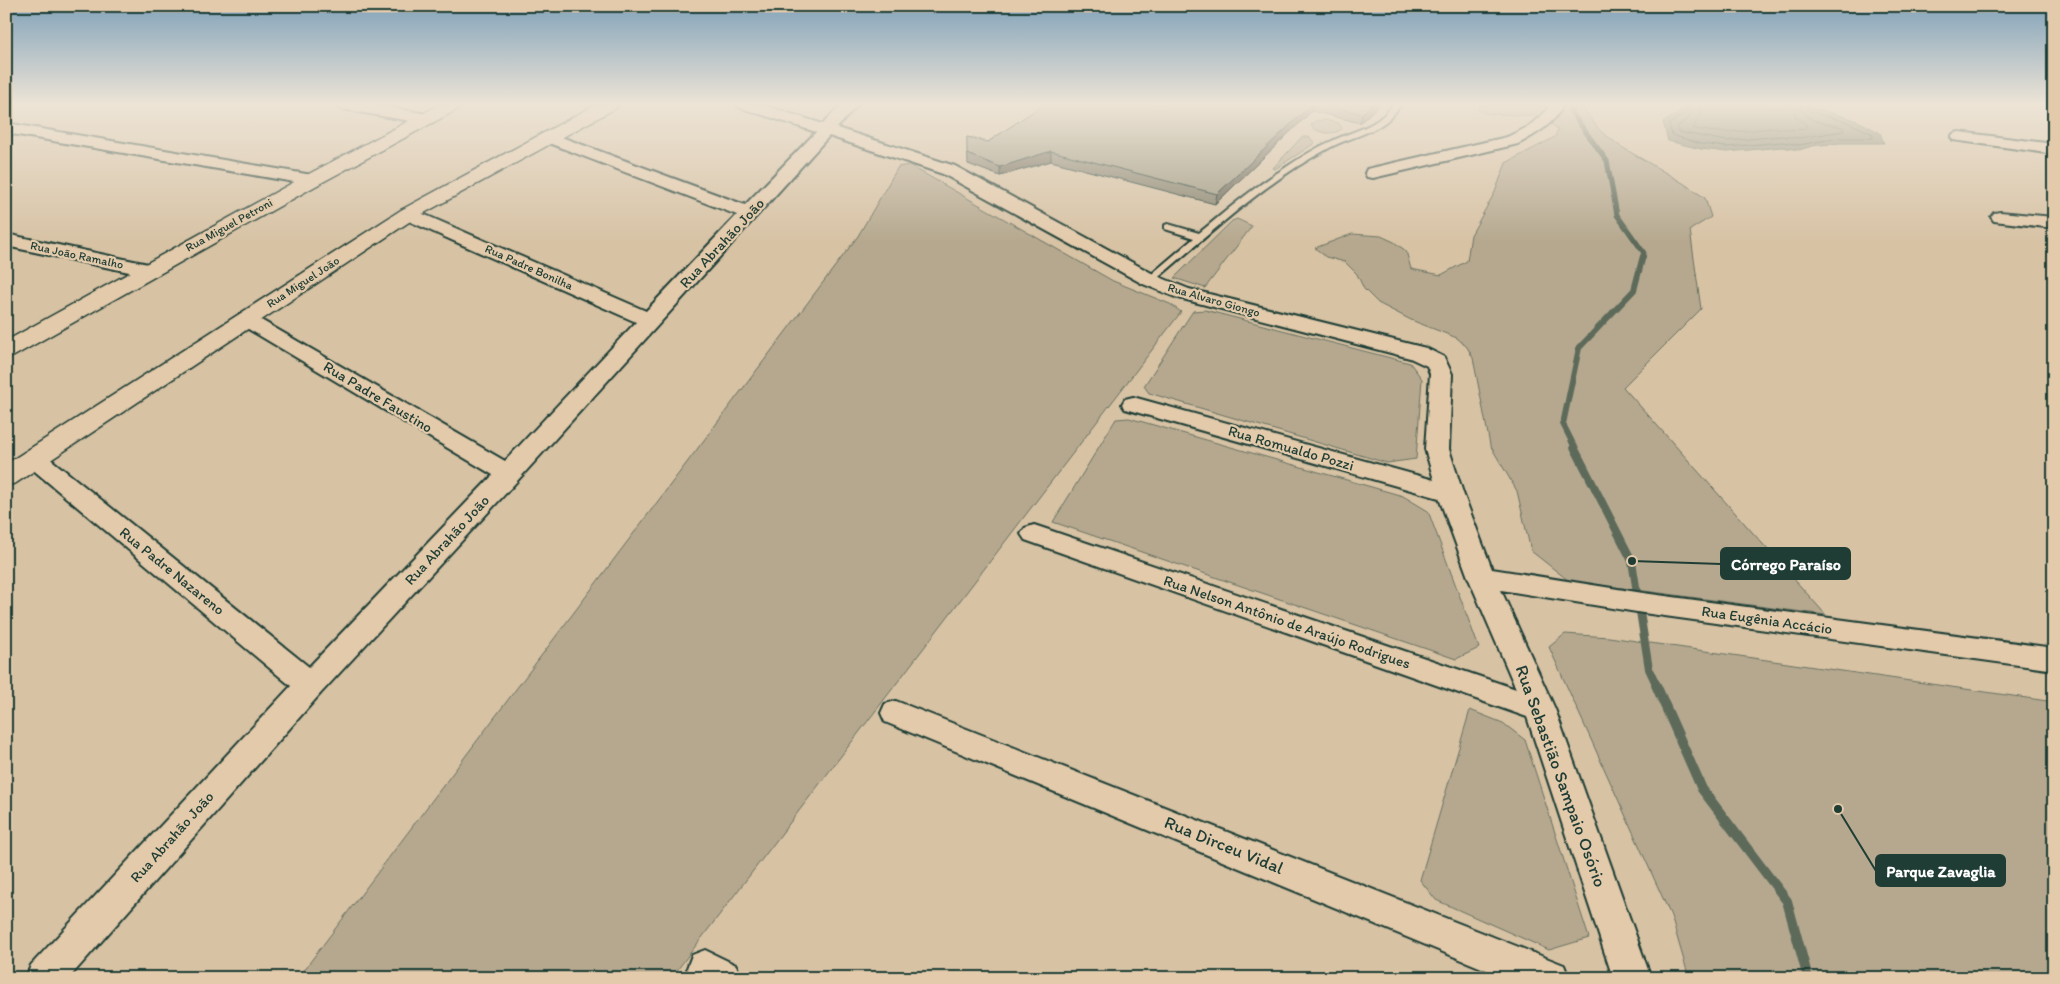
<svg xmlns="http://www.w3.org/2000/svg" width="2060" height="984" font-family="Itim,sans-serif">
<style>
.green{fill:#b5a88f;stroke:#6a7262}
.water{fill:#868873;stroke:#5d6a5a}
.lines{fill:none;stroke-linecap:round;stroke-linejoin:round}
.shore{stroke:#485b4d;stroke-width:1}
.stream-far3{stroke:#5d6a5a;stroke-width:5}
.stream-far2{stroke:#5d6a5a;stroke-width:6}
.stream-far1{stroke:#5d6a5a;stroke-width:8}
.stream{stroke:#5d6a5a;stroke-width:10}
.service-casing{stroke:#1f3d34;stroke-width:4}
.minor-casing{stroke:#1f3d34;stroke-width:4}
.primary-casing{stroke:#1f3d34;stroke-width:3}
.service{fill:#e3caab;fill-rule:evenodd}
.minor{fill:#e3caab;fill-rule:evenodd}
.primary{fill:#e3caab;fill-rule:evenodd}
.wall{fill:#88836f;stroke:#1f3d34}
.shaded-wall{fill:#6f6a5a;stroke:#1f3d34}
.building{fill:#9e9881;stroke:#1f3d34}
.labels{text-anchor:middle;stroke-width:4.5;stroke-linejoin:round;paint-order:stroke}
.far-street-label{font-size:12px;fill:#1f3d34;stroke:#e3caab}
.street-label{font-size:15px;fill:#1f3d34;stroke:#e3caab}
.near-street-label{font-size:18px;fill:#1f3d34;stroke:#e3caab}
.leader{fill:none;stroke:#1f3d34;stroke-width:2}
.callout-dot{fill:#1f3d34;stroke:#e3caab;stroke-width:2}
.callout{fill:#1f3d34;stroke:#1f3d34;stroke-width:2}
.callout-label{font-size:16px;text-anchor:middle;font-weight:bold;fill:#fff}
</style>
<rect width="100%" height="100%" fill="#d7c2a4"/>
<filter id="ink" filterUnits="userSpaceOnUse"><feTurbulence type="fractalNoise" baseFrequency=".02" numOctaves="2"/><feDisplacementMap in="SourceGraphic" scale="10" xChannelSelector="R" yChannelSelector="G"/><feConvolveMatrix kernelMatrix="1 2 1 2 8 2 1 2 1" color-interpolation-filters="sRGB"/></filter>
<g filter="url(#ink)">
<path class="green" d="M1479,104H1580L1600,131L1620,146L1683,183L1705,198L1711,217L1690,230L1701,309L1623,387L1826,615L1569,581L1531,551L1517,491L1490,445L1473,358L1467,347L1457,338L1411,320L1378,303L1364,289L1357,274L1345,262L1326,257L1315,248L1352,234L1381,236L1394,242L1406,251L1411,269L1441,275L1467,261L1471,235L1495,192L1506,163L1555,137L1558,129L1539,116L1491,114L1478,111Z
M1324,120L1339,123L1342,129C1333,135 1321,134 1312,127L1311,125L1315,121Z
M1302,137H1309L1315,143L1275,169L1273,168Z
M909,165L1113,281L1170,304L1181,312L671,978H298L858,236L898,167Z
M1237,219L1252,226L1205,288L1174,278L1232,221Z
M1205,310L1410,363L1422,379L1416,459L1387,463L1149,393L1144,386L1193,311Z
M1129,418L1403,496L1428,511L1479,648L1456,659L1053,522L1116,419Z
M1565,634L1609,637L2054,702V978H1689L1671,916L1549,647Z
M1470,710L1503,723L1525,740L1589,938L1549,950L1436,900L1420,880Z"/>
<path class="water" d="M1686,104L1808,105C1820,111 1830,112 1843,116C1856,119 1868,126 1880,133L1884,143H1840L1812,146L1799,150L1782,147L1727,152L1701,149L1668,141L1663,122L1677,114Z"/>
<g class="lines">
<path class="shore" d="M1689,104L1685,114L1669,124L1672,135L1701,144L1727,147L1782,142L1799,145L1839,138H1873V134L1847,122L1812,112L1808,110L1806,104
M1695,104L1689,118L1677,127L1678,132L1727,141L1781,136L1799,138L1844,131L1842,127C1825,123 1805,124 1800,104
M1703,104L1701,114L1693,128C1721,136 1746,130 1774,128C1784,128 1795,131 1805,129L1806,125L1796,117L1792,104"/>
<path class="stream-far3" d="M1569,109L1607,161L1617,215L1644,253L1643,257"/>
<path class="stream-far2" d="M1575,448L1563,424L1579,348L1634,290L1643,256"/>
<path class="stream-far1" d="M1574,447L1632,561L1649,669L1657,686"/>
<path class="stream" d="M1656,685L1702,789L1787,901L1808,978"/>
<g class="service-casing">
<path id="service" d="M1393,104H1401C1383,133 1359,133 1331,147C1264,182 1210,234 1153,282H1147V278L1194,238L1165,229V225L1168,224L1199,233C1227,210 1254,187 1285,168C1300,158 1315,148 1332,141C1354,130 1379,127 1393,104Z"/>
</g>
<g class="minor-casing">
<path id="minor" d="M335,104H370L427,114L433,116L435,119L433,122L427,124L342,109L337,107Z
M736,104H760L823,124L842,104H858L837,128L955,166L1157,276L1189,289L1426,348L1444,357L1452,374L1449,449L1463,493L1492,569L1643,593L2054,648V670L1643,613L1501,590L1555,709L1651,978H1613L1527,717L1025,540L1021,534L1025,528L1034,525L1043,528L1516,689L1468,577L1439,498L1125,409L1122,404L1125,399L1133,397L1434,480L1425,449L1430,374L1427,366L1410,358L1175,297L1143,284L943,174L829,136L518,480L321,693L69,978H26L31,965L291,686L25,463L22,458L25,453L34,450L43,453L309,667L493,475L240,324L237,320L240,316L247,314L254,316L505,461L636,322L402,218L399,214L402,210L408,209L414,210L646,311L737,215L541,140L539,137L541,134H553L745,205L816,132L738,107Z
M1549,104H1564C1554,124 1537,134 1518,144L1373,178L1367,177L1365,173L1367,169L1507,137L1528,127L1546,111Z
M6,123L312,175L318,176L321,180L318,184L312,185L6,133Z
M1959,132L2054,144V154L1953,140L1951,137L1953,134Z
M2000,212L2054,217V228L1994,221L1991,217L1994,213Z
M6,234L148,264L155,266L158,270L155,274L148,276L6,246Z
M896,701L1564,965L1569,978H1506L885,722L881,713L885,704Z
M705,950L736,965L741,978H691L687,968L692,955Z"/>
</g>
<g class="primary-casing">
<path id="primary" d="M441,104H462L460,108L319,184L14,356L6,358V341L305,176Z
M597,104H618L616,108L415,218L16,483L6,486V464L401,210Z"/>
</g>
<use href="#service" class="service"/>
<use href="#minor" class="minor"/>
<use href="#primary" class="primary"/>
</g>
<path class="wall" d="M1044,104H1380L1360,123L1312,111L1215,204L1051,161L1000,176L968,164L967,137L988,142Z"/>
<path class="shaded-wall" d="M1312,104H1314L1312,111L1215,204L1217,194Z
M1372,104H1380L1360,123L1362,114Z
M1051,151V161L1000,176V167Z"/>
<path class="building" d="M1044,104H1312L1217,194L1051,151L1000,167L967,154V137L988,142Z
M1322,104H1372L1362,114Z"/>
</g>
<linearGradient id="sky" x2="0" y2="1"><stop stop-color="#81a2b9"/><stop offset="0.43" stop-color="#ede4d6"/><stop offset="1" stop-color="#ede4d6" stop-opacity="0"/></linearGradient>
<rect width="2060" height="242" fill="url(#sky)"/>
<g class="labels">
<g class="far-street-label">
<text transform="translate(229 225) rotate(-29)" y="4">Rua Miguel Petroni</text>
<text transform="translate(77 255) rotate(12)" y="4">Rua João Ramalho</text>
<text transform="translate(529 267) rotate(24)" y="4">Rua Padre Bonilha</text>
<text transform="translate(303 282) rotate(-33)" y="4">Rua Miguel João</text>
<text transform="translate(1214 300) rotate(16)" y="4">Rua Alvaro Giongo</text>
</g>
<g class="street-label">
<text transform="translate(722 243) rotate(-47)" y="5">Rua Abrahão João</text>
<text transform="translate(378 397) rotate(31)" y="5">Rua Padre Faustino</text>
<text transform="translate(1291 448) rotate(16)" y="5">Rua Romualdo Pozzi</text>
<text transform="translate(447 540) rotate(-47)" y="5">Rua Abrahão João</text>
<text transform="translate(172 571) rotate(39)" y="5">Rua Padre Nazareno</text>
<text transform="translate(1767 620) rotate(8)" y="5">Rua Eugênia Accácio</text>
<text transform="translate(1287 622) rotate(19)" y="5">Rua Nelson Antônio de Araújo Rodrigues</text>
<text transform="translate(172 837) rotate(-48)" y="5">Rua Abrahão João</text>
</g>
<g class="near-street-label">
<text transform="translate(1561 776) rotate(70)" y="6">Rua Sebastião Sampaio Osório</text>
<text transform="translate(1224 845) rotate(22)" y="6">Rua Dirceu Vidal</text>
</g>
</g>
<path class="leader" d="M1632 561L1721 564M1838 809L1876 871"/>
<g class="callout-dot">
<circle cx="1632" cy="561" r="5"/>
<circle cx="1838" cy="809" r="5"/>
</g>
<g class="callout">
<rect x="1721" y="548" width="129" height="31" rx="5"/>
<rect x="1876" y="855" width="129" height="31" rx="5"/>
</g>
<g class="callout-label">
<text x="1786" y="570">Córrego Paraíso</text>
<text x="1941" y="877">Parque Zavaglia</text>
</g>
<rect width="2060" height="984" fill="none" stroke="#e3caab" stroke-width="25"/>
<rect x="12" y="12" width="2035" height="959" fill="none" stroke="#1f3d34" stroke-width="2" filter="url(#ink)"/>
</svg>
